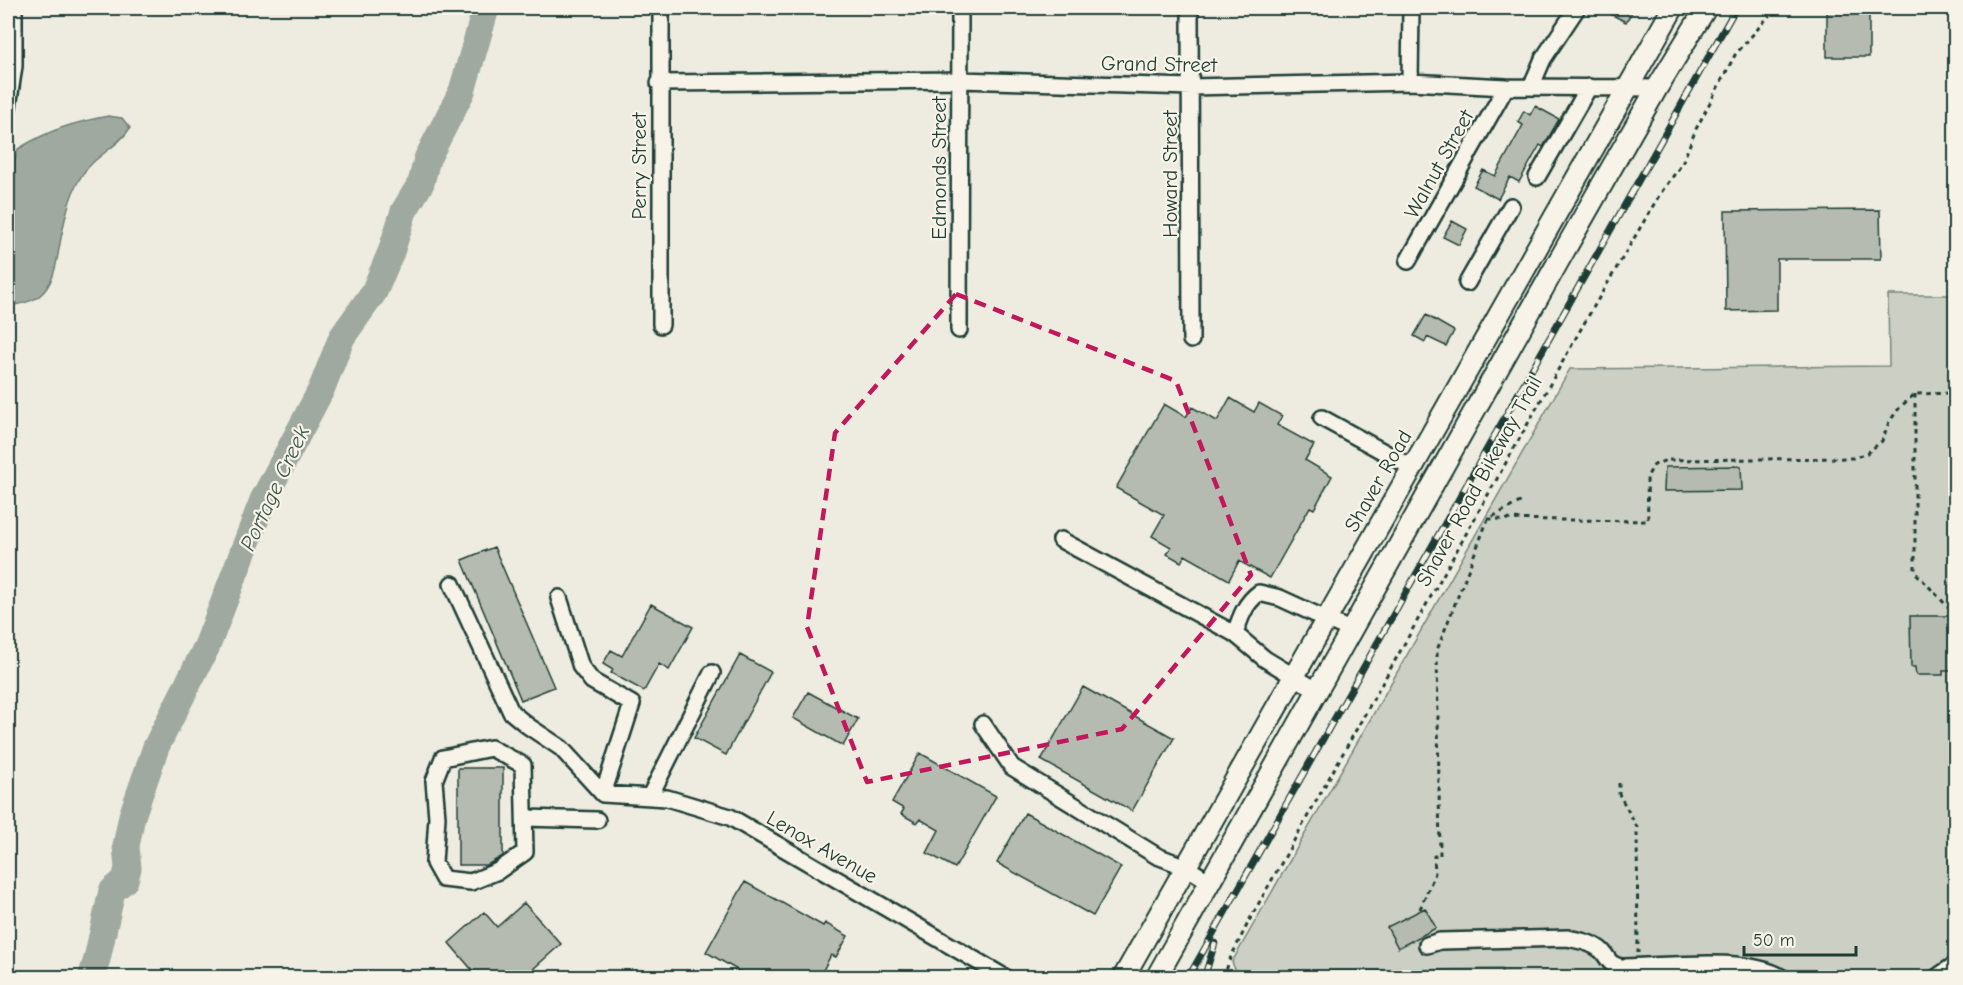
<svg xmlns="http://www.w3.org/2000/svg" width="1963" height="985" font-family="'Comic Neue',sans-serif">
<style>
.green{fill:#cccfc4;stroke:#76867c;stroke-width:1.5}
.water{fill:#9fa99f;stroke:#6c7e74;stroke-width:1.5}
.lines{fill:none;stroke-linecap:round;stroke-linejoin:round}
.river{stroke:#9fa99f;stroke-width:27}
.building{fill:#b5bbb0;stroke:#1f3d34;stroke-width:1.5}
.minor-casing{stroke:#1f3d34;stroke-width:20}
.major-casing{stroke:#1f3d34;stroke-width:24}
.path{stroke:#1f3d34;stroke-width:3;stroke-dasharray:4.5 4.5;stroke-linecap:butt}
.minor{stroke:#f7f3e8;stroke-width:15}
.major{stroke:#f7f3e8;stroke-width:20}
.rail-casing{stroke:#1f3d34;stroke-width:7}
.rail{stroke:#f7f3e8;stroke-width:4.5;stroke-dasharray:14;stroke-linecap:butt}
.marked{fill:none;stroke:#c2185b;stroke-width:4.5;stroke-dasharray:12 8;stroke-linejoin:round}
.labels{text-anchor:middle;stroke-width:4.5;stroke-linejoin:round;paint-order:stroke}
.street-label{font-size:21px;fill:#1f3d34;stroke:#f7f3e8}
.water-label{font-size:22px;font-style:italic;fill:#3f584f;stroke:#f7f3e8}
</style>
<rect width="100%" height="100%" fill="#eeece1"/>
<filter id="ink" filterUnits="userSpaceOnUse"><feTurbulence type="fractalNoise" baseFrequency=".0167" numOctaves="2"/><feDisplacementMap in="SourceGraphic" scale="12" xChannelSelector="R" yChannelSelector="G"/><feConvolveMatrix kernelMatrix="1 2 1 2 8 2 1 2 1" color-interpolation-filters="sRGB"/></filter>
<g filter="url(#ink)">
<path class="green" d="M1888,295H1955V977L1502,978V969L1236,972L1232,962L1570,369L1889,366Z"/>
<path class="water" d="M108,116L122,118L130,128C118,148 92,156 79,180C69,198 65,218 61,238C57,257 56,284 38,297C30,303 18,304 8,306V176L12,169L18,149C49,130 72,123 108,116Z"/>
<g class="lines">
<path class="river" d="M91,978L97,959L112,891L125,880L128,868L126,846L132,816L156,747L207,646L263,500L321,390L342,337L374,292L391,252L404,211L421,183L427,159L462,91L486,8"/>
</g>
<path class="building" d="M1599,8H1634L1626,22Z
M1827,8H1869V57H1827Z
M1535,106L1559,119L1543,147L1540,145L1519,182L1510,177L1498,199L1474,186L1483,170L1495,176L1523,125L1518,122L1524,111L1530,115Z
M1880,210L1881,259H1777V310L1726,311L1725,211Z
M1452,221L1467,229L1459,245L1443,237Z
M1426,315L1454,331L1446,346L1427,337L1425,342L1414,336Z
M1230,398L1254,412L1259,403L1282,416L1277,425L1314,445L1305,460L1332,476L1314,509L1310,507L1270,578L1239,561L1229,580L1185,555L1181,562L1167,554L1171,547L1152,536L1164,515L1116,488L1164,404L1186,417L1192,407L1217,421Z
M1741,466L1742,490L1664,491L1665,467Z
M494,547L554,687L521,700L462,560Z
M651,604L693,627L669,670L659,664L644,691L611,673L613,670L603,664L611,650L622,656Z
M1910,616H1956V671H1943V675H1916L1915,667H1911Z
M740,655L771,672L726,755L694,738Z
M1083,687L1174,738L1132,811L1041,760Z
M808,692L858,719L843,746L793,718Z
M920,753L996,796L955,868L927,853L939,830L920,819L917,823L901,814L904,809L892,802Z
M458,768H503V856L487,865H458Z
M1025,813L1121,867L1093,916L997,863Z
M745,882L823,926L825,923L848,936L836,957L831,955L819,978H751L706,952Z
M524,903L561,944L523,978H479L449,943L484,912L497,927Z
M1425,908L1436,928L1398,948L1387,927Z"/>
<g class="lines">
<g class="minor-casing">
<path id="minor" d="M661,8V325
M1190,8L1191,340
M1410,82L1411,8
M659,83L960,80L1191,87L1410,82L1506,87L1657,88
M1531,87L1543,59L1577,8
M8,107L14,66V8
M1537,177L1589,87
M1408,261L1506,87
M1467,283L1511,206
M959,330L960,8
M1322,418L1413,468
M1061,540L1235,634
M452,584L511,712L528,726L561,748L603,794
M559,598L581,667L592,681L632,704L603,794
M1318,691L1265,659L1235,634C1240,618 1245,603 1259,593L1280,598L1352,631
M983,724L1012,767L1157,856L1186,867L1210,882
M491,748L523,765L525,852L498,871L471,882L443,879L434,863L437,817L434,781L443,758Z
M603,794L667,798L730,817L1006,978
M650,796L712,673
M525,818L597,820
M1427,945L1440,941L1568,938C1580,941 1592,942 1602,951C1610,960 1607,963 1621,967C1667,967 1744,955 1783,978
M1936,978L1956,964"/>
</g>
<g class="major-casing">
<path id="major" d="M1123,978L1673,8
M1156,978L1567,246L1657,88L1706,8"/>
</g>
<path class="path" d="M1915,394V572L1948,607
M1488,519L1648,521L1647,477L1654,465L1666,460L1853,458L1867,453L1882,441L1889,422L1900,407L1915,394L1956,393
M1619,783V794L1637,827L1638,953
M1420,909L1435,873L1434,856H1440L1437,650L1488,519L1524,500
M1224,978L1229,961L1250,919L1586,320L1660,194L1682,164L1696,129L1735,55L1769,16L1772,8"/>
<use href="#minor" class="minor"/>
<use href="#major" class="major"/>
<g class="rail-casing">
<path id="rail" d="M1188,978L1736,8
M1204,978L1215,943"/>
</g>
<use href="#rail" class="rail"/>
</g>
</g>
<path class="marked" d="M956,294L1176,381L1251,575L1122,729L867,782L807,627L835,433Z"/>
<g class="labels">
<g class="street-label">
<text transform="translate(1159 64) rotate(1)" y="7">Grand Street</text>
<text transform="translate(1439 164) rotate(-61)" y="7">Walnut Street</text>
<text transform="translate(639 166) rotate(-90)" y="7">Perry Street</text>
<text transform="translate(939 168) rotate(-90)" y="7">Edmonds Street</text>
<text transform="translate(1170 174) rotate(-90)" y="7">Howard Street</text>
<text transform="translate(1378 481) rotate(-60)" y="7">Shaver Road</text>
<text transform="translate(1479 481) rotate(-61)" y="7">Shaver Road Bikeway Trail</text>
<text transform="translate(822 847) rotate(30)" y="7">Lenox Avenue</text>
</g>
<g class="water-label">
<text transform="translate(274 488) rotate(-65)" y="8">Portage Creek</text>
</g>
</g>
<rect width="1963" height="985" fill="none" stroke="#f7f3e8" stroke-width="30"/>
<rect x="15" y="15" width="1933" height="955" fill="none" stroke="#1f3d34" stroke-width="2" filter="url(#ink)"/>
<path d="M1744 946v9h112v-9" fill="none" stroke="#1f3d34" stroke-width="3"/>
<text x="1753" y="946" font-size="18" fill="#1f3d34" stroke="#f7f3e8" stroke-width="4.5" paint-order="stroke">50 m</text>
</svg>
